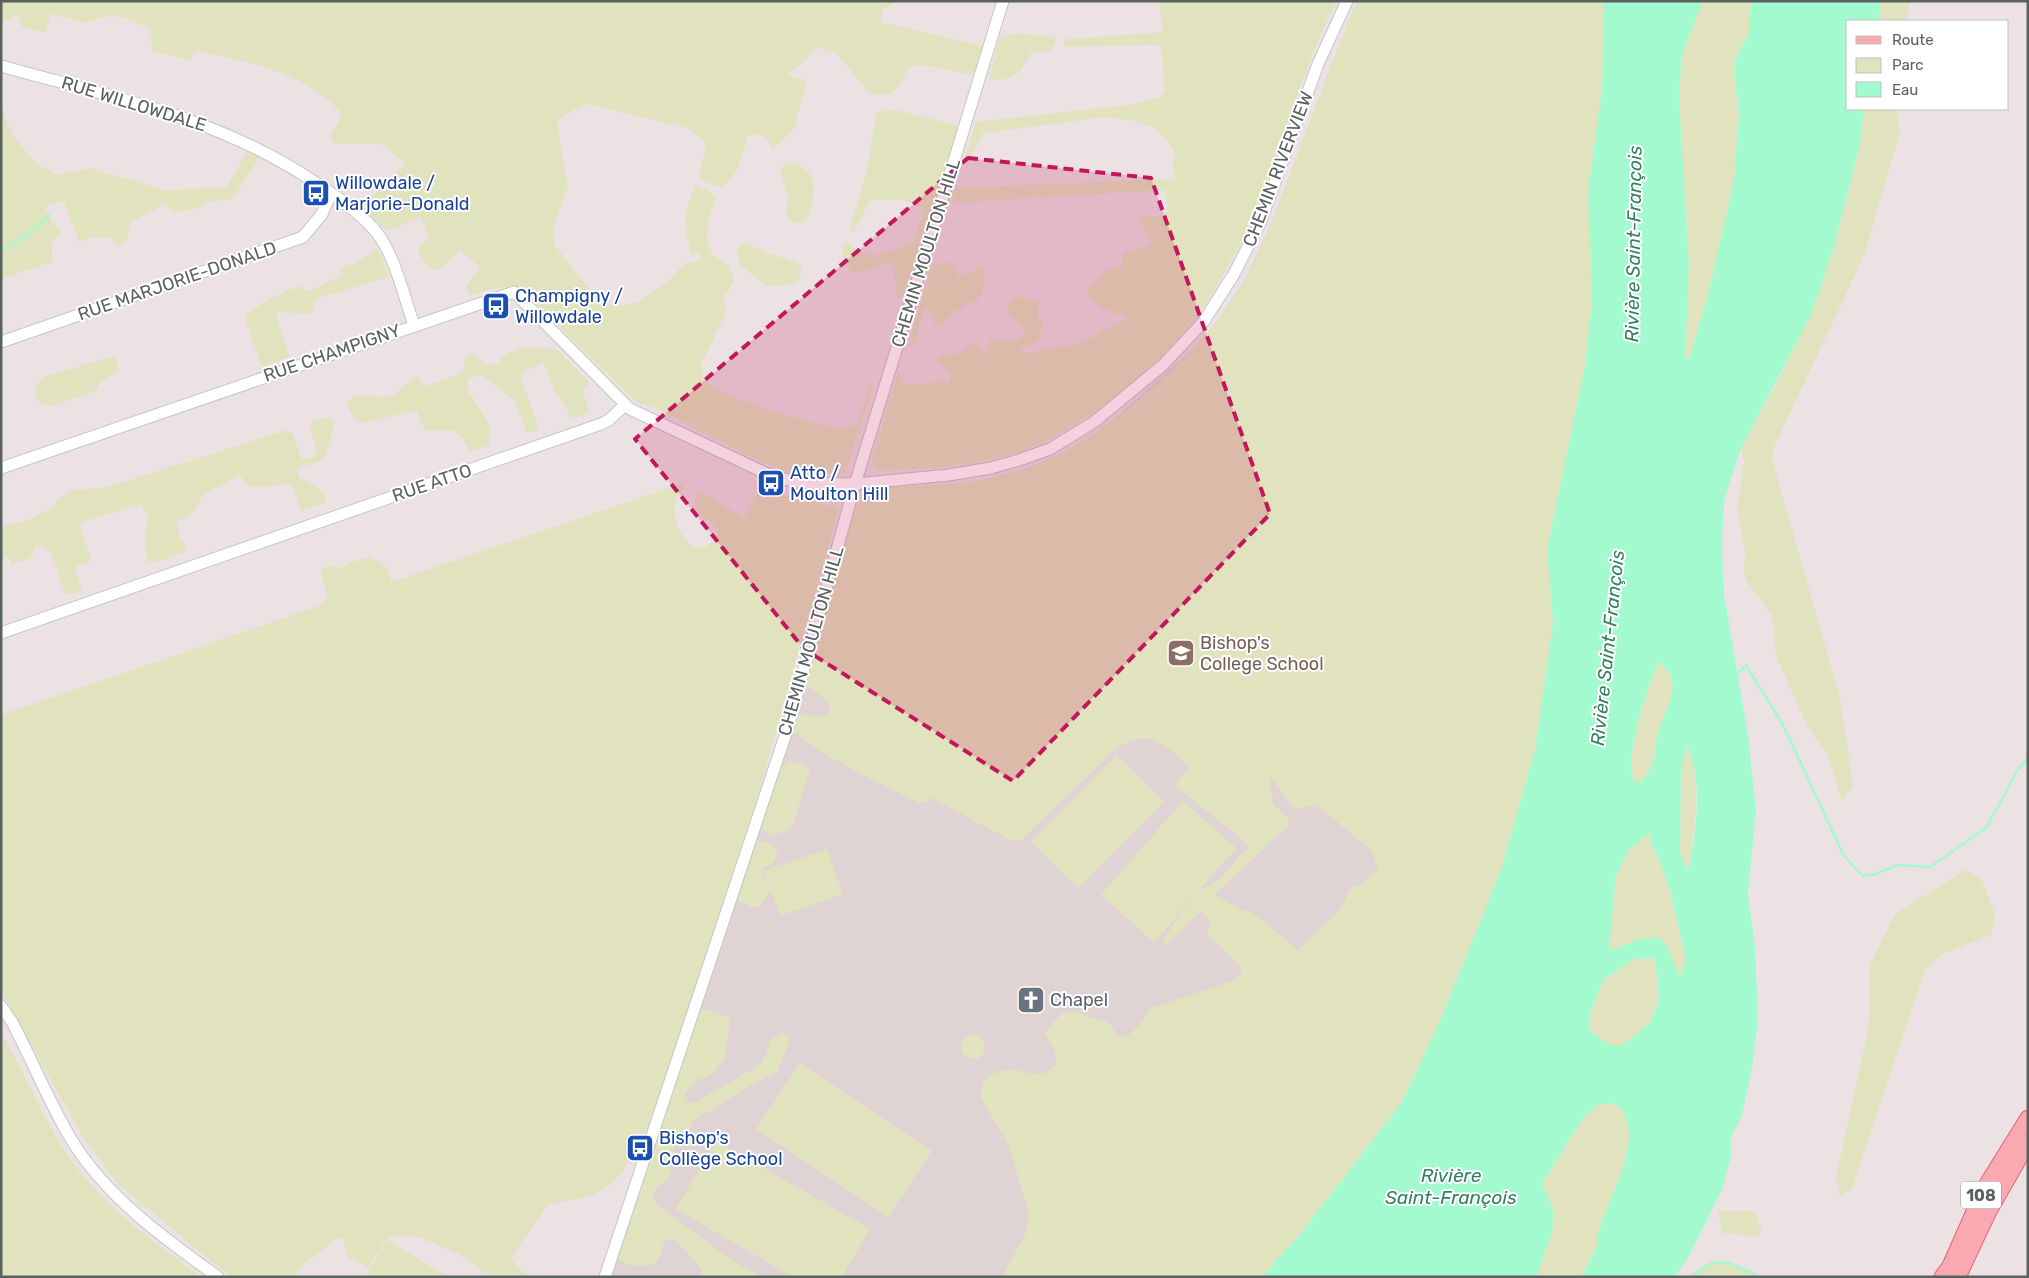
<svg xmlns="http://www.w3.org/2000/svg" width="2029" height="1278" font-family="Rubik,sans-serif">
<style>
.education{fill:#dfd3d4}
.green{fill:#e1e3bf;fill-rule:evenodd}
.water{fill:#a4facf;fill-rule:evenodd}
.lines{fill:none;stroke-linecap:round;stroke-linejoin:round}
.stream{stroke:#a4facf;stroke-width:2.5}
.minor-casing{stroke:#c1c8c5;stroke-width:13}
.major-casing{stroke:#ea5e7b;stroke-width:17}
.minor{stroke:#fff;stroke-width:11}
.major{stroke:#fba9b0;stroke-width:15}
.marked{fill:#c2185b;fill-opacity:0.2;stroke:#c2185b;stroke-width:4;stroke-dasharray:10 6;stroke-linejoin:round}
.labels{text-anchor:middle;stroke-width:4;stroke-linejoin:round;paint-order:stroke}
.shield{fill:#fff;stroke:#8c918f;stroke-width:1}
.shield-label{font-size:16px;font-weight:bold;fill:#5a625f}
.street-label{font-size:18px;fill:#5a625f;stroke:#fff}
.transit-label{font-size:18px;fill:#164399;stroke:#fff;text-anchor:start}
.education-label{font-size:18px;fill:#785e54;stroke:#fff;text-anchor:start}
.worship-label{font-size:18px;fill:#5b616d;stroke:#fff;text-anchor:start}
.water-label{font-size:19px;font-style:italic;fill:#358060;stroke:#fff}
</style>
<rect width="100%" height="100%" fill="#ece2e4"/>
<path class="education" d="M1357,1L1588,192L1262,1277H608L782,766L856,508L868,493L876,488L946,485L979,481L1026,469L1073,448L1106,426L1197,345L1220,317L1246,278L1270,226Z"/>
<path class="green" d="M1,1H899L883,9L881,22L983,46L973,75L923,65L908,67L902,83L890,95L870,94L837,54L817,47L804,62L787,75L807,81L794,129L772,149L768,139L760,134L748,135C742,154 739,178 720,187L700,180C697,171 706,156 705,142L688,128L586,104L561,117L557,124L568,187L553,228L554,244L588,288L609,304L621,307L642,300L668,281L685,263L702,259L700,253L691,254C684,222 683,215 695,185L710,191L716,199L708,221L707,241L713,256L728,264L735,280L723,298L727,311L701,365L704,379L714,389L761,408L817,424L846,429L857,424L871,384L872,391L846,471L842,474L789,473L753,458L653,407L636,402L523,290C505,283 488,289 471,296L466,286L480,267L460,251L438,270L429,268L418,252V247L429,239L421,218L386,231L362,206L405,164L382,144H336L330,137L342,115C316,77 240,58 196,51L190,61L152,50L151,28L114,15L84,23L51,14L46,33L22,27L19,13L11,20H1Z
M1159,1H1337C1301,70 1283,145 1253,216C1239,249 1220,283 1200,312C1166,362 1086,426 1030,448C984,466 934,468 885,471L875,469L872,462L898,372L905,384L950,382V373L938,362V357L958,354L976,342L985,355L989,341H1014L1023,335L1025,328L1010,316L1006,308L1012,299L1020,297L1039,302L1037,316L1042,322L1040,339L1021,349V354L1081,343L1129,318L1103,309L1089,299L1087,290L1108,270L1122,266L1123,253L1134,251L1137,247L1146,248L1152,242L1138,219L1140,214C1151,217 1158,219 1168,211L1165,190L951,203L955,188L1176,179L1172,166L1176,155L1167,140L1155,128L1134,121L1106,117L983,133L969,162H963L976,122L1135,104L1161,97L1165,89L1161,47L1154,45L1065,47L1063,44L1066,39L1163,32Z
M1357,1H1604L1602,87L1588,192L1592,300L1585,365L1547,550L1553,622L1535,749L1502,867L1442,1016L1402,1102L1300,1234L1262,1277H1002L1026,1233L1029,1212L1008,1144L981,1098L982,1083C986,1080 990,1075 995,1073C1019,1060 1036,1089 1057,1063L1055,1051L1044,1033L1062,1013L1074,1012L1109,1023L1119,1038C1134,1036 1144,1020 1150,1008L1232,981L1241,973V967L1207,934L1211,921L1201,911L1166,945L1162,942L1180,913L1199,891L1220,879L1243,852L1249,849L1244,841L1177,787V782L1190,766C1161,744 1153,727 1117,748L1021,840L1012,841L930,797L927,802L920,803C893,789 807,750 793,729L796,715L825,716L830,711L827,701L805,684L856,508L868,493L876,488C927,486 977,485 1026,469C1104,442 1205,350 1246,279C1262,250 1274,216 1286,185C1309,124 1331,62 1357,1ZM1270,780H1273L1295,810L1316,804L1372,851L1379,872L1373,873L1361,886L1352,885L1340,910L1298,950L1253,913L1240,909L1214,895L1288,826L1289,820L1273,804Z
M1703,1H1751L1749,33L1735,60L1734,76L1739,114L1734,179L1709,291L1690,356L1684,362L1689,267L1679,96L1682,55Z
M1882,1H1910L1906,21H1878Z
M1019,33L1054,37L1056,40L1051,50L1031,53L1019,73L1006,79L989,81L999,38Z
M1,107L13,136L38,165L57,175L90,168L165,190L227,187L247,152H253L260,157L232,200C209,197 197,215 171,211L165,204L130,222L127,241L118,246L111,238L93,237L79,242L64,201L45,207L51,221L62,231L52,243V262L1,279Z
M892,109L960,126L903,297H897L893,266L887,264L852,274L842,254V245L848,242C870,266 890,251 914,241L925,208L902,200H870L853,234L850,227L867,171L876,113Z
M1864,109H1896L1900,133L1863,258L1773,449L1772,459L1840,698L1853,785L1842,802L1828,755L1808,728L1776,656L1774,624L1771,615L1746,580L1744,571L1745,550L1737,511L1744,463L1741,448L1782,373L1833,250L1860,144Z
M797,162C801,167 808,171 811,176C817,188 812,211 806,222L795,223L786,214L788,198L780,171L786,163Z
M742,243L802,265L800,280L788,285L766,286L740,265L736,250Z
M378,249L389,277L316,299L311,313L305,314L278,312L276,315L290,357L262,367L244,315C260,303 280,294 298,286L308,291L342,276L339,269L346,265L355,264Z
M950,262L959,277L981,267L985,273L983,290L979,298L953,312L940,326L934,323L927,306L924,308L915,344L908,347L932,264Z
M520,348H544L559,351L589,383L582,391L590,412L571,419L567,409L556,394L544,363L524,371L521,377L539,429L527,433L515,401L482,375L468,379V391L490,425L489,445L470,452L463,439L453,430L425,431L417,410L363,423L354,418L346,404C361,386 380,402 394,395C399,392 409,380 417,375L423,387L462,373L466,357L474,355L487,365L502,362L500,357Z
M116,355L118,371L99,384L96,391L51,406L40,404L34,389L44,377Z
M326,418L335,422L324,460L296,469L300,479C314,485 323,487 327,502L301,511L292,486L288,483L270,487H250L240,476L204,493L191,516L176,521L181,540L187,546L184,553L154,563L148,561L144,545L148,516L141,504L83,522L80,526L92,561L74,567L82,590L72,595L65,593L51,551L42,546L35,547L31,558L11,564L9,557L1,559V527L28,520L54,507L58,499L73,490L102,488L130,480L287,430L293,434L301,458H312L317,451L310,428L313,421Z
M686,482C683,488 678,494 676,499C671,513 679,534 689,544C700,553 718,543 719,530L699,513L694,500L700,491L744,518L762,485L785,496L837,507L838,512L738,866L639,1154L634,1152C613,1194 590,1198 548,1204L511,1258L520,1270L534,1277H491L458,1254L419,1237L391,1236L387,1238L368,1268L347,1256L343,1239L338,1238L305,1263L294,1277H233L211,1261L118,1184L84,1139L1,991V715L319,606L328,598L320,571L329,565L339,569L348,563L370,557L385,565L392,582Z
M1659,661C1686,684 1665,706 1658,732C1655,742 1656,753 1653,763C1651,769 1646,774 1643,780L1634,782C1625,752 1647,690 1659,661Z
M1686,745L1696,772V810L1689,869L1684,864L1680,853L1681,772Z
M1117,755L1164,802L1078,888L1031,841Z
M790,762L804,765L810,770L792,828L772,836L761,828L782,766Z
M1183,801L1236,848L1154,942L1101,895Z
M1650,832L1652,845L1658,857L1671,894L1686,960L1680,978L1666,945L1609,951L1616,876L1629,850Z
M757,840L772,845L778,854L772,864L761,869L771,891L759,907H749L737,899Z
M827,849L843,894L780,916L764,871Z
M1965,870L1981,878L1995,914L1991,935L1944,953L1926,968L1852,1188L1840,1197L1836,1177L1869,1026L1870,965L1895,914Z
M1655,958L1659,999L1650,1023L1621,1046L1609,1045L1590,1031V1013L1604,979L1634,959Z
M700,1008L729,1017L730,1020L725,1057L713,1074C696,1083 698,1075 685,1095L689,1103H694L755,1068L762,1062L771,1039L784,1033L788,1037L789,1044L777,1072L753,1084L693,1121L687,1135L674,1146L669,1179L655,1189L653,1195L657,1205L732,1260L762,1277H702V1270L676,1240L665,1239L658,1261C642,1269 631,1268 617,1258Z
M1,1032C26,1074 43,1120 71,1160C106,1208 153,1242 201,1277H1Z
M961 1047a12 12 0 1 1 24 0a12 12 0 1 1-24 0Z
M800,1063L932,1151L888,1217L756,1129Z
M1613,1103L1623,1111L1630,1134L1625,1163L1598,1232L1597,1247L1581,1277H1536L1552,1233L1554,1211L1542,1185L1582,1120L1597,1105Z
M716,1141L870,1229L842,1277H793L676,1209Z
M1718,1211H1754L1762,1230L1757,1237L1722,1233Z
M387,1240L449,1277H365Z
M1712,1260L1732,1263L1760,1277H1687Z"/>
<path class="water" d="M1604,1H1703L1682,55L1679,96L1689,267L1685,361L1690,356L1709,291L1734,179L1739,114L1734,76L1735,60L1749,33L1751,1H1882L1878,21H1848V109H1864L1860,144L1833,250L1812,313L1741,448L1724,501L1722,544L1724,594L1748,735L1756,810L1748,895L1755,947L1758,1018L1753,1063L1742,1116L1731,1138V1157L1722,1190L1688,1258L1675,1277H1581L1597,1247L1598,1232L1625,1163L1630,1134L1623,1111L1613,1103L1597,1105L1582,1120L1542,1184L1554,1211L1552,1233L1536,1277H1262L1300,1234L1402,1102L1442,1016L1502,867L1535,749L1553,622L1547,550L1585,365L1592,300L1588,192L1602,87ZM1659,662C1686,682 1665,708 1658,732C1655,742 1656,753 1653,763C1651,769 1646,774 1643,780L1634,782C1624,755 1647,688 1659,662ZM1686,746C1704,778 1696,834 1688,869L1684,864L1680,853L1681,772ZM1649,833L1652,845L1658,857L1671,894L1686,960L1680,977L1666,945L1659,937L1643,938L1609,951L1616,876L1629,850ZM1655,958L1659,999L1650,1023L1621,1046L1609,1045L1590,1031V1013L1604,979L1634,959Z"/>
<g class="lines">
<path class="stream" d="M1,251L36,228L49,215
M1735,677L1746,665L1783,725L1844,856L1863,876L1876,874L1898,865L1930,867L1986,828L2019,768L2028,758
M1695,1277C1713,1251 1738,1266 1760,1277"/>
<g class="minor-casing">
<path id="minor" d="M1,66C112,97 218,117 316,183C338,197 361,213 377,233C395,256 404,297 414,325
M1,342L303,237L322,214L331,193
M1,468L514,292L630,409L774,477L803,483L855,484L949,475L991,468L1019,460L1050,449L1094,422L1163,365L1204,321L1234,274L1260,223L1318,64L1347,1
M1,633L601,424L609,420L625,405
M1,1006L12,1022C32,1060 49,1102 71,1139C105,1196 165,1239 218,1277
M605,1277L788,727L855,484L1003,1"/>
</g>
<g class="major-casing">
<path id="major" d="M1942,1277L1950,1266L1984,1189L2028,1118
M1958,1277L1989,1211L2028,1143"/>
</g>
<use href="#minor" class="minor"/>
<use href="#major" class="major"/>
</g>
<path class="marked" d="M968,158L1151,178L1270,514L1013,781L804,649L635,439Z"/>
<defs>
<g id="bus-square" transform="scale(1.4375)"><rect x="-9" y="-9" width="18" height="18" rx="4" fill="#1a4fb4" stroke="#fff"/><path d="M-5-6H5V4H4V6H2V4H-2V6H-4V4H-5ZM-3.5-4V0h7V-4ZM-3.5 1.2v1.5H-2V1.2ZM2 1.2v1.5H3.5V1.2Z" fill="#fff"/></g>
<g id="school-square" transform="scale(1.4375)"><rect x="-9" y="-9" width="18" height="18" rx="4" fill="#8d6e63" stroke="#fff"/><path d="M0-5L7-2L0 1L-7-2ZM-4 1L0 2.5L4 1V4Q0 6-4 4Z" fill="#fff"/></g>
<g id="church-square" transform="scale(1.4375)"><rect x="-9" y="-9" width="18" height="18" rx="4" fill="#6b7280" stroke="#fff"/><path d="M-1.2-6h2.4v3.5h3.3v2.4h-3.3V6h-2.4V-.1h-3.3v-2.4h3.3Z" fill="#fff"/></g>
</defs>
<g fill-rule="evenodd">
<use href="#bus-square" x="316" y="193"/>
<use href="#bus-square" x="496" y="306"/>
<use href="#bus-square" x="771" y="483"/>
<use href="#school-square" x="1181" y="653"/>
<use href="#church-square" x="1031" y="1000"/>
<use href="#bus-square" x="640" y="1148"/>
</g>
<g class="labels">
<rect class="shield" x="1961" y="1181.5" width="40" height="27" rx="4"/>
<g class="shield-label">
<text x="1981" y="1201">108</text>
</g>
<g class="street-label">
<text transform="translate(134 104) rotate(17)" y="6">RUE WILLOWDALE</text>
<text transform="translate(1278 169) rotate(-69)" y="6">CHEMIN RIVERVIEW</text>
<text transform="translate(926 253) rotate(-73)" y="6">CHEMIN MOULTON HILL</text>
<text transform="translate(177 281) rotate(-19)" y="6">RUE MARJORIE-DONALD</text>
<text transform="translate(332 353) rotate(-19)" y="6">RUE CHAMPIGNY</text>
<text transform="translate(432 483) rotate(-19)" y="6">RUE ATTO</text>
<text transform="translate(811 641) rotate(-74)" y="6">CHEMIN MOULTON HILL</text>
</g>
<g class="transit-label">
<text x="335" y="189">Willowdale /<tspan x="335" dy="21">Marjorie-Donald</tspan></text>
<text x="515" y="302">Champigny /<tspan x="515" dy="21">Willowdale</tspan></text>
<text x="790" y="479">Atto /<tspan x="790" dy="21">Moulton Hill</tspan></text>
<text x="659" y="1144">Bishop's<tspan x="659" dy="21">Collège School</tspan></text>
</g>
<g class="education-label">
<text x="1200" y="649">Bishop's<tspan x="1200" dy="21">College School</tspan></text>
</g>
<g class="worship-label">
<text x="1050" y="1006">Chapel</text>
</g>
<g class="water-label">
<text transform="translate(1633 244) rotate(-89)" y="7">Rivière Saint-François</text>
<text transform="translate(1607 648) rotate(-84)" y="7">Rivière Saint-François</text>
<text x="1451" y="1182">Rivière<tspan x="1451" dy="22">Saint-François</tspan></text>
</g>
</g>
<rect width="2029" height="1278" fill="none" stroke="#5a625f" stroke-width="5"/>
<rect x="1846" y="20" width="162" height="90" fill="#ffffff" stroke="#bdc0bf"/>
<rect x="1856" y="36" width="25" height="8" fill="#fba9b0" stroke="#bdc0bf"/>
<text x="1892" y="45" font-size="15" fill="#5a625f">Route</text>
<rect x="1856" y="58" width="25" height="15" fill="#e1e3bf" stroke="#bdc0bf"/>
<text x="1892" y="70" font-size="15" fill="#5a625f">Parc</text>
<rect x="1856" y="82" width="25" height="15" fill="#a4facf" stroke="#bdc0bf"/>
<text x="1892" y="95" font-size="15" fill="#5a625f">Eau</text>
</svg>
